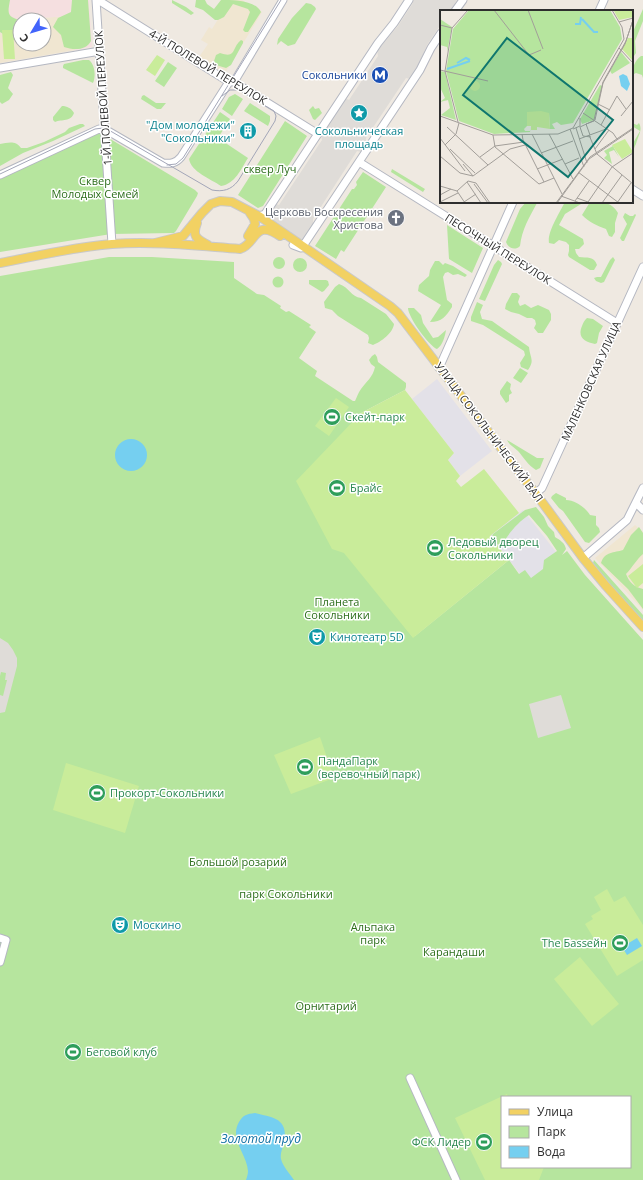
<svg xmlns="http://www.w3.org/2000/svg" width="643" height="1180" font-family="'Open Sans',sans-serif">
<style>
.industrial{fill:#e3e1e8}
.education{fill:#f0e6d1;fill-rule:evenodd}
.medical{fill:#f5dfe0}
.green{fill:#b6e59e;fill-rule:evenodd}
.pitch{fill:#c9ec9a}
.plaza{fill:#dfdcd8}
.water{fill:#75cff0}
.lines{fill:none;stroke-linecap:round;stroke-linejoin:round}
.minor-casing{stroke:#b4b7c1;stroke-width:9}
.major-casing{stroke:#c9c9c9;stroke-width:10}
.minor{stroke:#fff;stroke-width:7}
.major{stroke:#f2d163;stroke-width:8}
.tram{stroke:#a3a6b8;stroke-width:1}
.labels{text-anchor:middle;stroke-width:3;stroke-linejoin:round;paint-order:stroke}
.street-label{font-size:11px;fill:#2e2e2e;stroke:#fff}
.transit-label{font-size:11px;fill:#164399;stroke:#fff;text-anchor:end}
.culture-label{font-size:11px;fill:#0d838f;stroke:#fff;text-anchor:start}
.park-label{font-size:11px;fill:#2c6e1b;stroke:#fff}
.worship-label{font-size:11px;fill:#5b616d;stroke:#fff;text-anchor:end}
.leisure-label{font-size:11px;fill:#27864d;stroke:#fff;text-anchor:start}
.water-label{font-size:12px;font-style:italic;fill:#0d6fa3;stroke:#fff}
.inset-river{fill:none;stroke:#75cff0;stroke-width:2}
.inset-road{fill:none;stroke:#a29e99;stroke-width:1}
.view{fill:#0f766e;fill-opacity:0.15;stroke:#0f766e;stroke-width:2}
.inset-edge{fill:none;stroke:#2e2e2e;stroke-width:2}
</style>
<rect width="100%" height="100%" fill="#efe9e1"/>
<path class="industrial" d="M437,379L492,451L460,476L448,460L454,453L412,399Z
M523,510L560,557L532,579L520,574L490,536Z"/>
<path class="education" d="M230,0H242L262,12L225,73L199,57L208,44L201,40L209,27L212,29Z
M71,16L75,50L0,63V25L7,20ZM20,20H44V44H20Z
M635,525L643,532V610L595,558Z"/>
<path class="medical" d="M0,0H89L92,47L75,50L71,16L7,20Z"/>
<path class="green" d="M0,0H10C8,12 6,17 20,20V40H13L0,32Z
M72,0H88L91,41C86,51 73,50 64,47L61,35L53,27L58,18L71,12Z
M172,0L186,7L194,13L191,15L172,3Z
M196,0H205L207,4L214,9L221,0C233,0 255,0 261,12L248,32H245L243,30L250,12L248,9L233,4L224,17L218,20H215L203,10L195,7Z
M306,3L311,4L315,7L316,9L295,44L288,46L281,41L277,45L278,39L292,18Z
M643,9V21L635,41L636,53L632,59V34Z
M241,40L243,41V43L231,65L226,68L216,65L214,61L216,55L220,53C237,59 231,48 241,40Z
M641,56H643V78L642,75L636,73L632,75C632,68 635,60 641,56Z
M83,60H89C95,65 96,76 93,83L63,68V66L64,64Z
M168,62L177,68L164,87L155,81Z
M11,72L13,75L8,88L13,94L9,100L2,104L0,102V75Z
M235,94L243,99L232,116L222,109L229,97Z
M144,95L156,103H166L161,109H157L141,99L142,96Z
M250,103L270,116V121L268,126L244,111Z
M62,106C67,106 71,108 74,113C71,122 62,119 55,122L53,120V117Z
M313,106L315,109L319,108L322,113L315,120L313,119L309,110Z
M220,112L230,119L218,138L248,158C241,169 235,184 221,186C211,179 191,172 189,159Z
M285,121L307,136L263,206L258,208L238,195Z
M632,123L637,125L639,123C643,130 638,136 636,144C634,147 634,150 632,153V145L640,131L632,126Z
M80,124H83L85,126L53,141L23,153L0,166V144C8,143 15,140 21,148H27L44,142L65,132L69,128Z
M96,133L102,134L195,190L198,193L197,196L176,231L174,233L111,234L0,252V178Z
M392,169L425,189L423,192L391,172Z
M363,172L386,187L344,252L341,250L336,259L315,246L352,189H354L357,185L356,182Z
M526,202L537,203C529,218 522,229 520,246C515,251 508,248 506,242L520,209Z
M565,202H582L581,204L565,214L559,225L583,239L584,244L579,249H575L576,253L579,257C587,258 594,256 597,265L594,270H590L569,257L568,255L569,251V245L566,242L559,240L554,244L549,243C547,232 560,212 565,202Z
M590,202C602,202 611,201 618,213L615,223V232L612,237L609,236L606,229C597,226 589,222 582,215Z
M625,213L630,216H633L635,214L636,215L624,241H622L620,238L627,224L623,217Z
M447,225L483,248L472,273L449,259Z
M273 263a6 6 0 1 1 12 0a6 6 0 1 1-12 0Z
M109,257H152L234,262V278L257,294L264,295L281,306L280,308L286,312L289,311L311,325L309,327L316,332L299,358L317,371L315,376L353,401H355C357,397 358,393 361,389C366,382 373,377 375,367L371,364L369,360L372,356L375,354L377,357L378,362L406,383V387L405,390L361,413L345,550L412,636H415L509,560L519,574L525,570L531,578L543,569L544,560L557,551L547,536L529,515C518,522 508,534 502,545H498L492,537L493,534L525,510L536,507L544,517L548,526L554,532L555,537C560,540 565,543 566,549L562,555L567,551L585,575L643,640V1180H0V276ZM502,1097H630V1167H502Z
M613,257L615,260L604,282L601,283L596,281L594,278L597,277H601L610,260Z
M293 265a7 7 0 1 1 14 0a7 7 0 1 1-14 0Z
M498,260L501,262L502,264L485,301L479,299L494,265Z
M435,261H439L443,265L445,263L453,266L467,275L465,277L458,274L453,275L448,272L445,273L443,277L447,300L452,304V307C446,316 442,322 430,322L441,305L418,291L419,285L429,276L430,270Z
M272.5 282a5.5 5.5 0 1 1 11 0a5.5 5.5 0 1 1-11 0Z
M309,280H326L328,281L329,285L324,291L322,292L309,284Z
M339,284C349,287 351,297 361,298L386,314L394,324C393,333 381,342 373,345L368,343L369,338L368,335L338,316L332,310L325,308L324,302L335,287Z
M512,293H517L520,296L518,302L520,306L525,304L531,308L538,305L549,310L551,314V320L543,333H538L534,328L536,324L535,320L532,318H527L519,314L511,312L505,309L506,304Z
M477,302L483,305L480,312L482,319L492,321L529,347C530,358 535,360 528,370L521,367L520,363L525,355L524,351L483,325L471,321V317Z
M408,308H414L421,315L423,323L433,338L438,337L446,330C445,336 443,345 437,349C429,346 408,317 408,308Z
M587,318L593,319L603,326L599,333L597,343L595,344C585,342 577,338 582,326C583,323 584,321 587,318Z
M520,368L528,373L521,383L513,378Z
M507,381L511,384L510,389L512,393L509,395V401L506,403L500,394V391Z
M507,440L537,458H544L540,468L536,470C528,465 524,458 518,451C514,447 509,445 507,440Z
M556,493L566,498V500C575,500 586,508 590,515L596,516V525L599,528L600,532L589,543L585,542L563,511L559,508L551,498L552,496Z
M639,527L643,533V554C636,560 632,568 626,574C629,582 634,587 643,589V609L628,589L601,563C605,551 614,553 623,550L631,535Z
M594,560L643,615V625L598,571L593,563Z"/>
<path class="pitch" d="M2,30H13L15,59H4Z
M157,55L165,60L155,76L146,70Z
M405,390L454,453L448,460L460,476L456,481L461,487L484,469L519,513L490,536L509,560L413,638L344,553L332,549L296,481L361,413Z
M336,398L349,407L329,436L315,426Z
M643,564V583L637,588L628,576Z
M320,737L334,778L291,794L274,755Z
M66,763L139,786L125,833L53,810Z
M607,889L614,902L625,896L643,925V960L617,976L585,924L593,919L591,916L601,910L594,897Z
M580,957L619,1004L592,1026L554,979Z
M507,1094L508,1097H502V1167H544L539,1180H485L455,1118Z"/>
<path class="plaza" d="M413,0H457L450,11H441V24L427,45L417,68L410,79L406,78L366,138V145L361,152L357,151L313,219V226L302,241L266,217L276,204L279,205L322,140L321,134L345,98L349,100L378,56L377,50L398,26L413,3Z
M0,638L8,643L13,650L17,658V666L5,712L0,713V695L3,696L7,680H5L6,673L1,672L0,676Z
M561,695L571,728L538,738L529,704Z"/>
<path class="water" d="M115 455a16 16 0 1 1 32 0a16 16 0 1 1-32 0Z
M637,938L642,946L627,955L622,947Z
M255,1113C274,1118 289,1118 284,1144C282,1149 280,1154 281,1159C283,1167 290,1174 294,1180H246C247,1177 248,1174 248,1171C247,1154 229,1139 239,1122C243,1115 247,1114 255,1113Z"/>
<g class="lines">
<g class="minor-casing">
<path id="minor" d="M96,0L112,244
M98,0L229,82H234L318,134
M455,11L463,0
M599,11L604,0
M0,68L100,51
M234,82L283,0
M359,162L617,323
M0,175L99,129L108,131L163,163C171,164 176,163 181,157L229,82
M632,189L643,196
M259,216L265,214L378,43L394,23L409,0
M293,245L301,248L303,246L420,70L431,48L441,33
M439,368L513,202
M536,493L542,488L643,267
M636,503L643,510
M583,558L627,520L643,488
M0,938L6,940L0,962
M410,1078L456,1180"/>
</g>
<g class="major-casing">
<path id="major" d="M197,223C192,236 196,239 208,245
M248,236L255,224L254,219L250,213
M155,243L183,236L202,213L211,204L220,201L232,202L259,216L390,306L398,313L542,502L583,558L606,586L643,627
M0,263C37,256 74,247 112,244C155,241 198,246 240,249C257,244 253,218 280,236"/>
</g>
<use href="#minor" class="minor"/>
<use href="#major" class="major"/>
<path class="tram" d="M167,165L176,164L183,158L281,0
M0,174L95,129L103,128L107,129L212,190C223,192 231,190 238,181L275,121L276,116L274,111L239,90H230L222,96"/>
</g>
<defs>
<g id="metro-disc" transform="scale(0.9)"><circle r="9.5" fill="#1a4fb4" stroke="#fff"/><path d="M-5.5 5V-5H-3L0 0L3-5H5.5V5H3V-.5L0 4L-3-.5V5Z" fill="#fff"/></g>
<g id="sight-disc" transform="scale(0.9)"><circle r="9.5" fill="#0f9aa8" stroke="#fff"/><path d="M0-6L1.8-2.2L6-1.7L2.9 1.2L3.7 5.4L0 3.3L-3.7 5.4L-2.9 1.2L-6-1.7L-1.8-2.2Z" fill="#fff"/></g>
<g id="building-disc" transform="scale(0.9)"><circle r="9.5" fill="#0f9aa8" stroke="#fff"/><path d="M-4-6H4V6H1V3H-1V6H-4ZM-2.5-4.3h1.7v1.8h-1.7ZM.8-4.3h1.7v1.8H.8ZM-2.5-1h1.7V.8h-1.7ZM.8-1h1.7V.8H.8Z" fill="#fff"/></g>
<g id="church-disc" transform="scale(0.9)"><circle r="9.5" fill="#6b7280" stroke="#fff"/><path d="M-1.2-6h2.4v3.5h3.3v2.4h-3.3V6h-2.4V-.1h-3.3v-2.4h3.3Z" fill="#fff"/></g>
<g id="stadium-disc" transform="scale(0.9)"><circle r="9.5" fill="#2e9e5b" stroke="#fff"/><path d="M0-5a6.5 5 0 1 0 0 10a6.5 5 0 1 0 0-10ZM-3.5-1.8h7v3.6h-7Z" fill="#fff"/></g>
<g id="theatre-disc" transform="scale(0.9)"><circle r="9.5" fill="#0f9aa8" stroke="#fff"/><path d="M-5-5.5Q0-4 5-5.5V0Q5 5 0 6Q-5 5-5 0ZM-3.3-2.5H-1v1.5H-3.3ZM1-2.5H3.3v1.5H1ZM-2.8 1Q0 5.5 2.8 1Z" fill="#fff"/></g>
</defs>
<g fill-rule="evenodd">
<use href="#metro-disc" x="380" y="75"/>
<use href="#sight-disc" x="359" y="113"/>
<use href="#building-disc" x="248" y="131"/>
<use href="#church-disc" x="396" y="218"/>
<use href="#stadium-disc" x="332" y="417"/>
<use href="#stadium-disc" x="337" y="488"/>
<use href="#stadium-disc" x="435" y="548"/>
<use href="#theatre-disc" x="317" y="637"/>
<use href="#stadium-disc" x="305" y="767"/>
<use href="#stadium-disc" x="97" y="793"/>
<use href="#theatre-disc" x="120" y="925"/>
<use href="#stadium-disc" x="620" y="943"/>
<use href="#stadium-disc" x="73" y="1052"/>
<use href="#stadium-disc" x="484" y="1142"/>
</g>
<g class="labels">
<g class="street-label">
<text transform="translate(208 67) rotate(31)" y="4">4-Й ПОЛЕВОЙ ПЕРЕУЛОК</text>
<text transform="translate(103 98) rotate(-94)" y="4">1-Й ПОЛЕВОЙ ПЕРЕУЛОК</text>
<text transform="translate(498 249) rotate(32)" y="4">ПЕСОЧНЫЙ ПЕРЕУЛОК</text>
<text transform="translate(591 381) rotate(-66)" y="4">МАЛЕНКОВСКАЯ УЛИЦА</text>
<text transform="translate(489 432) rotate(53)" y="4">УЛИЦА СОКОЛЬНИЧЕСКИЙ ВАЛ</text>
</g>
<g class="transit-label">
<text x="367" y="79">Сокольники</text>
</g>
<g class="culture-label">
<text x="235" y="129" text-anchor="end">"Дом молодежи"<tspan x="235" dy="13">"Сокольники"</tspan></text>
<text x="359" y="135" text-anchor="middle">Сокольническая<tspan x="359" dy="13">площадь</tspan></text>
<text x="330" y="641">Кинотеатр 5D</text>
<text x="133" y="929">Москино</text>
</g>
<g class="park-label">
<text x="270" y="173">сквер Луч</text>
<text x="95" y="185">Сквер<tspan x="95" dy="13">Молодых Семей</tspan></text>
<text x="337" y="606">Планета<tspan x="337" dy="13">Сокольники</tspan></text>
<text x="238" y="866">Большой розарий</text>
<text x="286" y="898">парк Сокольники</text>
<text x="373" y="931">Альпака<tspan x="373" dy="13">парк</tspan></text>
<text x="454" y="956">Карандаши</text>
<text x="326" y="1010">Орнитарий</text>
</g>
<g class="worship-label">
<text x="383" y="216">Церковь Воскресения<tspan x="383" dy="13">Христова</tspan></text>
</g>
<g class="leisure-label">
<text x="345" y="421">Скейт-парк</text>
<text x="350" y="492">Брайс</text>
<text x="448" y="546">Ледовый дворец<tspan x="448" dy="13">Сокольники</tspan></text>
<text x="318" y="765">ПандаПарк<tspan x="318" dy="13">(веревочный парк)</tspan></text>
<text x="110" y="797">Прокорт-Сокольники</text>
<text x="607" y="947" text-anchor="end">The Баssейн</text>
<text x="86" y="1056">Беговой клуб</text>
<text x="471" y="1146" text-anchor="end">ФСК Лидер</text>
</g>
<g class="water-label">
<text x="261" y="1143">Золотой пруд</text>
</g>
</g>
<g transform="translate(440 10)">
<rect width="193" height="193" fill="#efe9e1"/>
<path d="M29,0H170L180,17L182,29L133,113L121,115L117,112L112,114L115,119H110L109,103H87V116L84,119L85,121H90L91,116L90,122L54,124L19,111L6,61L13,19ZM0,9L12,17L7,42V37L0,35ZM181,42L190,53L172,64L170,61ZM0,61L5,62L16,110L1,105L10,98L8,90L0,92L5,88L0,77ZM160,75L162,76L154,110L142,114L140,109ZM173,136L179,147L174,140L169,142L172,154L164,148L167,145L164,141Z" fill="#b6e59e"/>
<path d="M193,0V7L179,10L174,1ZM188,28H193V51L182,39ZM30 76a5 5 0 1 1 10 0a5 5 0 1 1-10 0ZM101,101L109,103L110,119L97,117V120H91V116H87V102ZM185,129L193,142L182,149L172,135Z" fill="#c9ec9a"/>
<path d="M183,64L187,66L190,74L187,81L181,76L179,66Z" fill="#75cff0"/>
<path class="inset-river" d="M142,9L154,22H158M135,14H140L141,7M17,53L26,48L30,50M7,59L30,51"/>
<path class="inset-road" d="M54,0L89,45L101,40M88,0L103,39M179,12L193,8M0,15L12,18M179,38L193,53M0,60L48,71M158,94L170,100M143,103L173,123L177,129M0,106L53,125L118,124L133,118L184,29L182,17L172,0M181,106L193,91M154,110L163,72L186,31L193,10M18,112L5,61L12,18L28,0M161,115L177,86L186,99M7,117L48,155M136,118L147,153M130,119L144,157M133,119L140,116V108M82,124L83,130L104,172M92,124L122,184M109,124L133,169M53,125L55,137L99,174L114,168M149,125L157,144L193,174M150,125L146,114L154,111M151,127L143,126L140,117L155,110L163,73L185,34L193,10M0,128L25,161M139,129L166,119M5,135L16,124L19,113M10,139L35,163M155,139L169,120M101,143L133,131M0,146L20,163L33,166M40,147L55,136L84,132M23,154L33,166M125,154L139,148M97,159L123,149M138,162L179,193M33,166L70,139L85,135M27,172L41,193M34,174L48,193M0,176L17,181M17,181L28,171L36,173L50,193M17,181L25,193M0,185L11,179M121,186L140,193M137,188L148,192L172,157L193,143M135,191L149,171M0,192L18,183M24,192L36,184M116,193L150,147L193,118M117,193L149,149L193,119M162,193L182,165M177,193L191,173"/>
<path class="view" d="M67,28L173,110L128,167L23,85Z"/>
<rect width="193" height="193" class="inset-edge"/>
</g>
<rect x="501" y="1096" width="130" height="72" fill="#ffffff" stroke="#ababab"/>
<rect x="509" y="1109" width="20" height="6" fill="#f2d163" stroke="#ababab"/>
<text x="537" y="1116" font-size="12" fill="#2e2e2e">Улица</text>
<rect x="509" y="1126" width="20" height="12" fill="#b6e59e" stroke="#ababab"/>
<text x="537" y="1136" font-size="12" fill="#2e2e2e">Парк</text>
<rect x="509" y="1146" width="20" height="12" fill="#75cff0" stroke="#ababab"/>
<text x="537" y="1156" font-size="12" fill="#2e2e2e">Вода</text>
<g transform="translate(32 32) rotate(232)"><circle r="19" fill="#ffffff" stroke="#ababab"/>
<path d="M0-3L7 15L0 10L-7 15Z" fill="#4264fb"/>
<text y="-6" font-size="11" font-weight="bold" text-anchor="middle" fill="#2e2e2e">С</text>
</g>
</svg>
